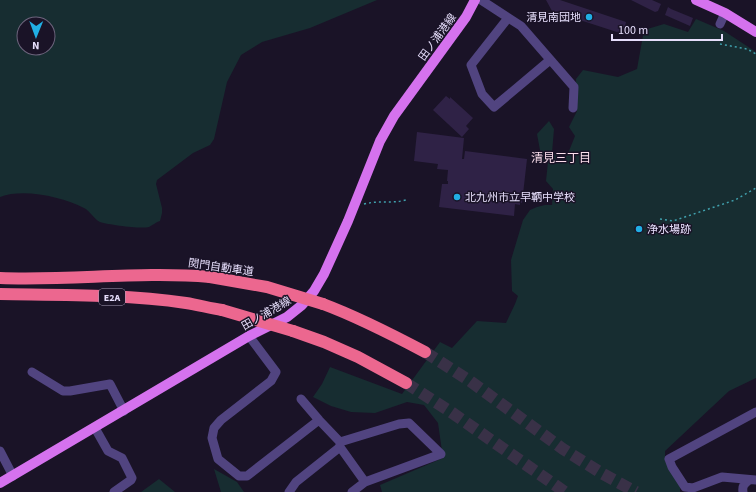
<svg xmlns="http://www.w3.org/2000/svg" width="756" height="492" font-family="'Source Sans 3','Noto Sans JP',sans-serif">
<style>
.green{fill:#172d31;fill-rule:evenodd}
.building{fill:#2f2246}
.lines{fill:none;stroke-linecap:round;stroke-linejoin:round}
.highway-tunnel{stroke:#393147;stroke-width:12;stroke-dasharray:12 6;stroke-linecap:butt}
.path{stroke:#40a0ad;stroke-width:1.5;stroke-dasharray:2 3;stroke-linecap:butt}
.minor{stroke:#514480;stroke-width:9}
.major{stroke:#d572ee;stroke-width:10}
.highway{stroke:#ec678f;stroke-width:12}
.highway-bridge{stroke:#ec678f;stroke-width:12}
.poi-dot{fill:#21aee4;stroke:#1a1327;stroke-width:1.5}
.labels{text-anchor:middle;stroke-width:3;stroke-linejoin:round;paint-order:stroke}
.shield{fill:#1a1327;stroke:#a9a1bb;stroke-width:1}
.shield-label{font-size:10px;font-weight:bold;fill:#e6defb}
.poi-label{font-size:11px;fill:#e6defb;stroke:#1a1327;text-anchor:start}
.street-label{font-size:11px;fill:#e6defb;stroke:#1a1327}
.neighbourhood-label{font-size:12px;fill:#fbdfec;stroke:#1a1327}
</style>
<rect width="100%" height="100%" fill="#1a1327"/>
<path class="green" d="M0,0H377L310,28L262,42L241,55L227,82L214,139L210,145L193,153L157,180L156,184L162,208V213L160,221C156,222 153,225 149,227C140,229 110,225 100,222C94,219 90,211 84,208C62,197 24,188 0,197ZM24,24H48V48H24Z
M696,19L724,31L756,52V378L729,391L665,451V461L680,486V492H382L380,485L443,458L438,423L424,405L407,402L375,413L351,412L331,406L313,397L322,384L330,367L402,394L440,342L452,348L477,321L506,323L515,304L518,296L512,291L511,260L523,220L530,210L537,207L545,205H552L553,189L546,181L548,162L542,161L537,134L549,121L554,129L552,153L567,156L575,136L569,127L577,111L576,79L583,70L618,77L637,69L644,30L664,24L688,32Z
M214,469L237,482L244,492H221Z
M159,479L175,492H141Z"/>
<path class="building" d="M546,0H560L626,22L623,34L552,11Z
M631,0H652L661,4L658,11L655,12Z
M668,7L671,9L693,18L690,26L665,15Z
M446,96L450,99V97L473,118L466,126L469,129L462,137L433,110Z
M417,132L464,138L462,159H464L465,151L527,159L522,203L520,202V205L515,204L514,216L439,207L442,184H448V181H447L448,170L437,169L438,164L414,161Z"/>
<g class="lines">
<path class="highway-tunnel" d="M425,352L470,381L563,449L603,474L636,492
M406,383L451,412L565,492"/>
<path class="path" d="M720,44L747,49L756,54
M364,204C379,200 391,204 406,200
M660,219L673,221L735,200L756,188"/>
<path class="minor" d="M481,0L521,26L574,87L573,108
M508,18L471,65L482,94L494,107L550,60
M720,24L725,13
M249,336L276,372L271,381L221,420L214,428L212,438L218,459L239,476H247L319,420
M32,372L63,391H70L110,384L124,411
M301,399L319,420L340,442V447L365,482
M756,412L669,459L672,467L685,487L693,488L722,477L756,480
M95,428L108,451L122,458L132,478L131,480L114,492
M340,442L399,424L409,423L441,454L365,482L352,492
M0,451L13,476
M289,492L296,482L340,447
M743,492C742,486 744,484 749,480"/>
<path class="major" d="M696,0L725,13L756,32
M0,483L249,336L287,317L302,305L314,291L324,274L348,221L380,141L394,116L466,17L475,0"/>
<path class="highway" d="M0,278C70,281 140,271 210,277
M0,294C62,295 125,294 186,303C198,305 210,308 222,310
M323,304C358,317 391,334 425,352
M293,331L324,342L358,357L406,383"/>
<path class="highway-bridge" d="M210,277L267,287L323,304
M222,310L293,331"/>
</g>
<g class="poi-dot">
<circle cx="589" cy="17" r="4"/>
<circle cx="457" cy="197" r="4"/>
<circle cx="639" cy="229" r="4"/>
</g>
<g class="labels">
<rect class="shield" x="99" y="289" width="26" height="16" rx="3"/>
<g class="shield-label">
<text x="112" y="301">E2A</text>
</g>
<g class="poi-label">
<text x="581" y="21" text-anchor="end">清見南団地</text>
<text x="465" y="201">北九州市立早鞆中学校</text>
<text x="647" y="233">浄水場跡</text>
</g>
<g class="street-label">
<text transform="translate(437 37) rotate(-54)" y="4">田ノ浦港線</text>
<text transform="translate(221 267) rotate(8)" y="4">関門自動車道</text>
<text transform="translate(266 313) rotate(-30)" y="4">田ノ浦港線</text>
</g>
<g class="neighbourhood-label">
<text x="561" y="162">清見三丁目</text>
</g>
</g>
<g transform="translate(36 36) rotate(181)"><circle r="19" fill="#1a1327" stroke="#6c647c"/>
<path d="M0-3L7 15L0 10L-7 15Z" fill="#21aee4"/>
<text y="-6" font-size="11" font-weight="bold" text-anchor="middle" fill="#e6defb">N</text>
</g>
<path d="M612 34v6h110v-6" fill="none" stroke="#e6defb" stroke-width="2"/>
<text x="618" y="34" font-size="12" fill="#e6defb" stroke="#1a1327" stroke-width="3" paint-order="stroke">100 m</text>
</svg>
